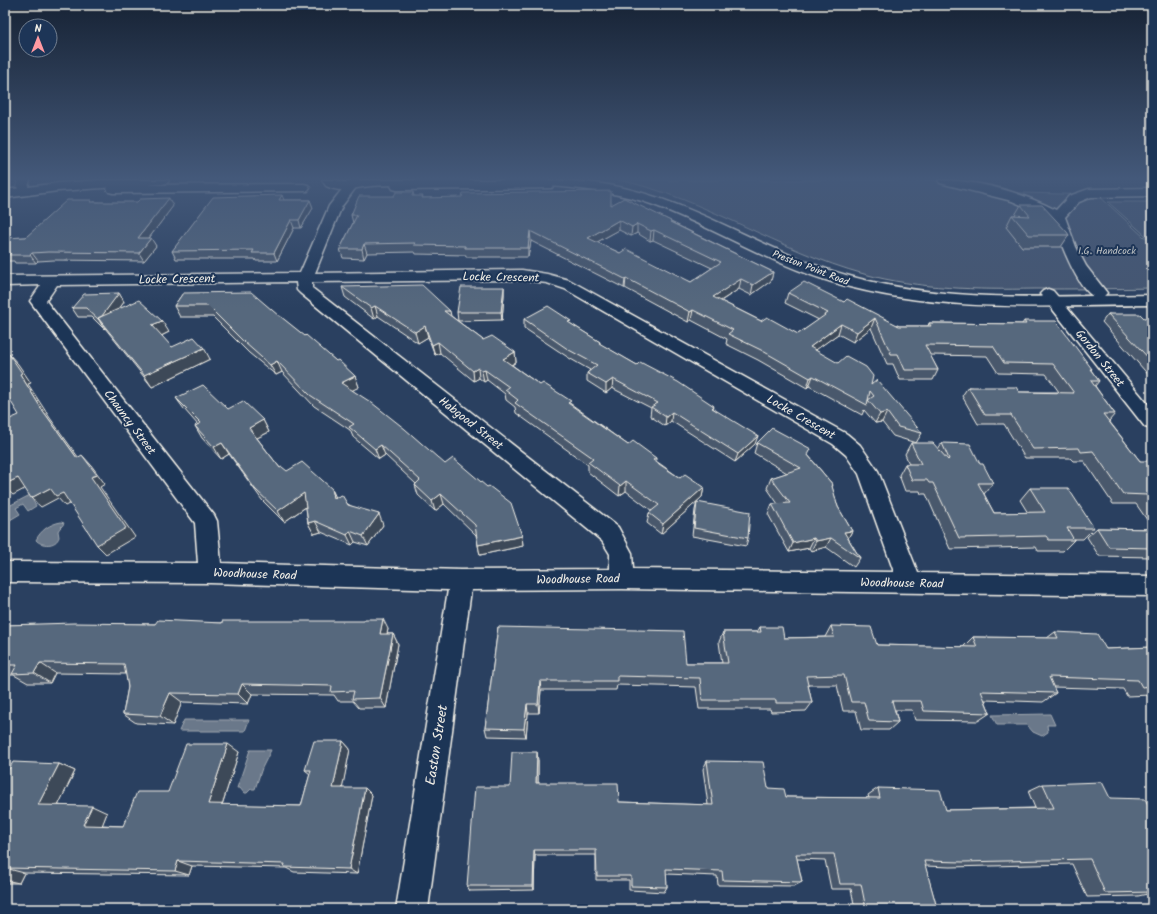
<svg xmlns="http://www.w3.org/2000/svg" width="1157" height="914" font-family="Kalam,sans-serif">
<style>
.green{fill:#445771;stroke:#9ca4ac}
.water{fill:#6a788a;stroke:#a1a8b0}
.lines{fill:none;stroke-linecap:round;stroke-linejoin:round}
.minor-casing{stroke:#f4f1e8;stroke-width:3}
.major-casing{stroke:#f4f1e8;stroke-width:3}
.minor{fill:#1d3557;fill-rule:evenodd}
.major{fill:#1d3557;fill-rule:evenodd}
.wall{fill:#4a596c;stroke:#f4f1e8;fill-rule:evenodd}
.shaded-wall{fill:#3c4858;stroke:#f4f1e8}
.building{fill:#56677d;stroke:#f4f1e8;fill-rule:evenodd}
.labels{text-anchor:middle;stroke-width:4;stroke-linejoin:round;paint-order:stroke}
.far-park-label{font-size:10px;fill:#bfc3c4;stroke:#1d3557}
.far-street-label{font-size:10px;fill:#f4f1e8;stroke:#1d3557}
.street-label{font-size:12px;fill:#f4f1e8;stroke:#1d3557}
.near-street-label{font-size:14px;fill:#f4f1e8;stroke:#1d3557}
</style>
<rect width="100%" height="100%" fill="#2a4060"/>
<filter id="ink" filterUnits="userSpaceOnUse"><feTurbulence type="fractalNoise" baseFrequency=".025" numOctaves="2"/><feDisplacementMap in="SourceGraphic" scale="8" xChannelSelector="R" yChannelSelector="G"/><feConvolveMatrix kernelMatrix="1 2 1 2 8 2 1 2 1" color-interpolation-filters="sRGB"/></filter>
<g filter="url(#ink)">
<path class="green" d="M619,180H932L985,192L1098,195L1144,237H1152V288C1113,289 1074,289 1034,289C977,290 919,289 864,274C779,251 705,198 619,180Z
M1108,202H1152V236H1146Z"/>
<path class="water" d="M30,495L36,506L28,511L23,504L16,508L20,514L10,520L5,508Z
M61,522L64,523C63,526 59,528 58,531C58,533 59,535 59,537C56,547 41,546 36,540C41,530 50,524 61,522Z
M1050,714L1055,725H1047L1048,732L1042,736L1033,732L1027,725H997L992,715Z
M184,720H249L245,731H179Z
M250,750H271L262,768L255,789H251L247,793H244L240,788H237Z"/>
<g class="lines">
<g class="minor-casing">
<path id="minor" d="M18,180H30L27,190H19L17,187Z
M938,180C978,180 1020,192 1056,210L1069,196L1089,189L1152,188V196L1091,197L1079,202L1065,217L1076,247L1086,266L1107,293L1104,296C1101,297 1099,298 1095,297C1077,290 1058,236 1052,218L1012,201L940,183Z
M548,181L552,182L554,185L552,188L397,190L393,189L391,186L393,183L397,182Z
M351,182L355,183L357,186L342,206L315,273L522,270L547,274L569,280L847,434L860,445L878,471L918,573L1152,576V596L622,589L471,590L428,909H396L448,590L210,583L5,582V562L198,563L195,523L30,301L41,285L5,286V276L300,273L329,206L347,183ZM522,280L547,283L565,289L833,444L846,455L859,474L894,572L633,569L632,553L618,527L312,288V282ZM296,282L297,290L300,293L602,541L610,554V569L461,570L221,563L217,521L214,515L46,301L57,285Z
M304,184L308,185L310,188L308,191L113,193L109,192L107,189L109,186L113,185Z
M1048,289L1053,291L1152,409V429L1145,427L1043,297L1040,294L1043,291Z"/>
</g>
<g class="major-casing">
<path id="major" d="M100,180H169L167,183L162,184L58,191L5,198V190L58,183Z
M322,180H336L344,182L355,180C404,180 453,180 503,180C538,180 574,179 609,185C694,200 764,252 846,275C945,304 1050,296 1152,295V305C1045,306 938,313 835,283C770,264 714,227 651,204C623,194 593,190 563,187C510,183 455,184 402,185C389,185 376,185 363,187C349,189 340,193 326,186Z"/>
</g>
<use href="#minor" class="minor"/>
<use href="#major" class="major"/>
</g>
<path class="wall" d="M413,192L414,196L423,198L611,205L671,222L773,272L771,281L751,295L739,289L721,301L761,321L798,334L819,320L785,303L788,293L844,302L899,326H928L929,323L1022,324L1024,321L1092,369L1091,370L1099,381L1095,386L1115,414L1109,421L1140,461L1152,465V527L1136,504H1113L1084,461H1073L1070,458H1025L1004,424H978L962,396L968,387L1019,392H1059L1046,374L998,373L987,356L930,355L938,370L933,380H900L893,364H887L871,328L853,342L838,334L815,350L871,385L922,433L916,443L893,436L882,422L875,423L864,410L862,415L809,386L807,388L758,360L726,344L727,339L691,320L688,322L625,288H624L531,241L528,257H466V255L416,254L415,252L367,253L364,259L343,258L340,249L353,223L351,215L394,196ZM619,230L631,236L637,233L650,241L653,240L712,268L691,282L620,253L597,242Z
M284,200H310L313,208L301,228H294L277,261H256L255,259H176L172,251Z
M94,202L173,206L149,238L156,246L144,261L54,260L38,261L36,263H15L14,261H5V238L26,237Z
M1021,205L1069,235L1061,247H1022L1006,227L1012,215H1015Z
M342,287L450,311L451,316L483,340L515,352L516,362L512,365L540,385L571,404L628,445L656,458V461L680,478L704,487L702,497L661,534L647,523L649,513L652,511L626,491L619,496L588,472V465L516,413L515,407L506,400L505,394L487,380L484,382L479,378L474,381L440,353L435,355L428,337L418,343L378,316L374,319L345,297Z
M504,287V295L502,320L458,321L457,312Z
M119,293L124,302L119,309L169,332L161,336L172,347L210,359L152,387L105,328L104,329L92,317H78L72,308Z
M183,293L279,316L355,376L359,387L352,390L522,536L523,546L480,555L476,535L444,504L435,511L418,495L415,485L416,484L385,455L379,459L353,437L350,430L314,406L282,372L276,375L249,353L213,317H180L174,306Z
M1108,314L1144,318H1152V379L1102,322Z
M524,319L571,324L600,342V344L637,365L714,406L713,408L755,444L735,462L671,421L665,426L650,416L651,408L612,388L606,393L587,381V373L590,370L569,358L524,328Z
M176,398L228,409L263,420L269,432L257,438L280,468L336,497L383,525L368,546L355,542L352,545L321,532L314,534L308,523L306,507L284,522L262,500L229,454L221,459L202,438L195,426L198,425L184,409Z
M757,443L811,449L808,455L833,485L832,487L838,507L852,531L848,538L860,558L854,567L826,547L811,551L809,548L789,552L768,514L772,504H778L767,488L771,478L787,473L754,453Z
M911,443L938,449L942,443L980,464L993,483L984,494L994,513H1028L1020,500L1030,488L1094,528L1083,539H1074V540L1063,551H1038L1036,547L950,549L926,494H921L920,491H905L899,475L905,464H909L905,454Z
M697,502L748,538L746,546L692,536L695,510Z
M1097,528L1152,529V557L1099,556L1087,537Z
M222,623L388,629L387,634H393L398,644L386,708H359L353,701H338L334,695L252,694L248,704L182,702L173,725L136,723L123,714L128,687L126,674L55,673L50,683H28L14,675H5V625L155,624Z
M831,626L877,645L963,647L973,637L1047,638L1055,632L1106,649L1152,647V695L1127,696L1123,689L1053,687L1056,693L1043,702L985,700L990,713L978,721L915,720L912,710H895L898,722L889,730H861L856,711H843L837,685H808L812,703L806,711L771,712L770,709H699L696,687L617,685L616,690H541L539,713H528L526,737L487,736L485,728L498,627L686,663H722L719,642L723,632H757L760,627L784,638L825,637Z
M343,741L350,749L342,788L372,795L357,874L294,872L286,868L192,866L189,875L24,873L19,883H5V776L59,764L75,771L58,805L107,813L102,825L123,826L168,792L239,752L222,805L301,806L310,774L305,770Z
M538,760V783L619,802L708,805L703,769L707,761L768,788L786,797L869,798L868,795L878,788L946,810L1035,808L1028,791L1043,784L1152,892V893L1138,896L1087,897L1072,864L950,867L925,866L937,908L935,909H855L851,889H831L825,860L797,859L802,882L794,886L718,885L717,876L666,874L667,887L664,892L629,890V880H596V855H535L534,890L470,891L467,886L510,787Z"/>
<path class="shaded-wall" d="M282,195L285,203L279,200Z
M169,198L173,206L143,246L138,238Z
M310,200L313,208L301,228L299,220Z
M291,220L294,228L277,261L274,253Z
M619,220V230L588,247V238Z
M637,224V233L631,236L632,227Z
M654,230L653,240L650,241L651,231Z
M530,231L531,241L528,257V248Z
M151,238L156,246L144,261L139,253Z
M364,244L367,253L364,259L362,249Z
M32,253L38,261L36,263L30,255Z
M773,272L771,281L751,295L753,285Z
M626,278L625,288H624L625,279Z
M741,279L739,289L711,307L713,297Z
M504,287V295L502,320L501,312Z
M119,293L124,302L106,327L99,319Z
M375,306L378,316L374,319L371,308Z
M693,310L691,320L688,322L690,312Z
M875,318L871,328L853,342L857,332Z
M99,319L105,328L104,329L99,320Z
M162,321L169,332L159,337L152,325Z
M841,324L838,334L806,357L810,347Z
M425,326L428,337L418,343L415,332Z
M438,342L440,353L435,355L432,345Z
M204,348L210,359L152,387L144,375Z
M515,352L516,362L504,369L503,359Z
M9,354L18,364L31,383L28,384L50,418L86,468L77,458L41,408L20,374Z
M277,361L282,372L276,375L270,365Z
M478,368L479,378L474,381L473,371Z
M485,370L487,380L484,382L482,371Z
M355,376L359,387L345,394L341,383Z
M813,376L809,386L807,388L810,378Z
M613,379L612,388L606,393V384Z
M672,412L671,421L665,426L666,417Z
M887,412L882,422L875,423L880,414Z
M263,420L269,432L255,439L249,428Z
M758,436L755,444L735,462L738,454Z
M222,443L229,454L221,459L214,447Z
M381,445L385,455L379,459L375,449Z
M82,455L91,465L105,484L100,487L135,537L106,554L97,545L91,477Z
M18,478L28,487L13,495L5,488V484Z
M626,481V491L619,496L620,486Z
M704,487L702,497L661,534L663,524Z
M50,488L63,493L73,502L65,506L58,498L41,507L31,498Z
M332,489L337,500L334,498Z
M304,493L310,504L284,522L278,511Z
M441,494L444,504L435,511L432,501Z
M379,514L383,525L368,546L363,536Z
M315,521L321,532L314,534L308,523Z
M350,531L355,542L352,545L347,535Z
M852,531L847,540L844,532Z
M522,536L523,546L480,555L478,545Z
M814,538L809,548L789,552L793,543Z
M831,538L826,547L811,551L816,541Z
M383,619L388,629L385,644L380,634Z
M393,634L398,644L386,708L380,698Z
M40,663L55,673L50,683L34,673Z
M540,681L541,690L539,713L538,704Z
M242,684L252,694L248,704L238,694Z
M170,693L182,702L173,725L160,716Z
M527,704L528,713L526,737L524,729Z
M343,741L350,749L341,795L333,788Z
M228,744L239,752L220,811L208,804Z
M537,752L538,760V791L536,783Z
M59,764L75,771L55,812L38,805Z
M365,788L372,795L357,874L349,869Z
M92,806L107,813L100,831L83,825Z
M534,850L535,855L534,890L533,886Z
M178,861L192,866L189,875L175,871Z
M5,868L24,873L19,883L5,880Z"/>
<path class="building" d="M611,191V205L624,198L671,221L670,222L773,272L753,285L741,279L713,297L761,321L767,317L798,334L828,313L788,293L804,282L844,302L847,299L899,326H931L929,323L1026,324L1024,321H1056L1092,369H1090L1099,381H1091L1115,414H1103L1140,461H1149L1152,465V502L1147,495L1123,494L1093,451L1081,452L1079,448L1033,449L1011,415H985L968,387H1016L1019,392L1074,393L1053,364L1004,363L993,346L925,345L938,370H905L898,354H891L875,318L857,332L841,324L810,347L838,363L846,356L866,367L873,376L871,385L877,380L922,433L898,427L887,412L880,414L868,400L874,396L870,391L867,405L813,376L810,378L761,350L728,334L733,330L693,310L690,312L626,278L625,279L530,231L528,248H465V246L414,245L415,243L364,244L362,249H340L357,215H351L359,196H394L396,192H413L412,196H423L422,198L462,197L463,193ZM619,220L632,227L637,224L651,231L654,230L721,262L691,282L626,249L620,253L588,238Z
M282,195L279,200H310L299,220H291L274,253H252L254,250L172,251L213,197Z
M169,198L138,238H151L139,253L48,252L32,253L30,255H9L11,253H5V238L26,237L67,200H92L90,202H137L140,199Z
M1021,205H1042L1067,232L1069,235H1029L1012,215L1030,216Z
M422,285L450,311H444L483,340L492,336L515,352L503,359L540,385L543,383L571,401L568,403L628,445L633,441L656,458L653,460L680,478L685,474L704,487L663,524L649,513L659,505L626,481L620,486L588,462L593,458L515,403L518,400L505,390L509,387L485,370L482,371L478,368L473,371L438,342L432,345L425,326L415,332L375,306L371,308L342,287Z
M461,287H504L501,312H457Z
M251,292L279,316H280L305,336L306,335L336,361L338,360L355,376L341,383L372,403L405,429L445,464L453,458L487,487L489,486L511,503L522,536L478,545L475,525L441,494L432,501L415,485L420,480L381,445L375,449L349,427L354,424L310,395L277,361L270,365L244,342L208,306H174L183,293Z
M119,293L102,316L98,318L99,319V320L86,308H72L84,294Z
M139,300L162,321L152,325L172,347L194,337L204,348L144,375L98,318Z
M548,306L571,321L568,322L600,342L599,343L637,365L640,362L678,382L714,406L712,408L758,436L738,454L672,412L666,417L651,407L658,403L613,379L606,384L587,373L597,365L569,350L524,319Z
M1108,314H1140L1144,318H1152V362Z
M5,353L7,355L9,354L22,373L20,374L41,408L77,458L82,455L97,475L91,477L126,528L97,545L63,493L56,496L50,488L31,498L18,478L5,484V421L19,415L5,392Z
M203,385L228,409L243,401L263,420L249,428L280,468L282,467L287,471L302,462L332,489L334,498L342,495L348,505L379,514L363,536L350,531L347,535L315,521L308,523L304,493L278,511L255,489L222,443L214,447L195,426L201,423L176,398Z
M772,428L811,449L807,454L833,485L832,486L838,507L852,531L844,532L860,558L831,538L816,541L814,538L793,543L772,504L790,503L771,478L801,468L757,443Z
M911,443H933L948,460L949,459L942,443L970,444L980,464H983L993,483H978L994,513L1045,512L1030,488H1068L1094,528H1067L1074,540H1049L1046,536L959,538L933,483H929L927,480H912L905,464H921Z
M697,502L750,512L748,538L694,528Z
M1097,528L1152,529V548L1109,547Z
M365,619H383L380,634H393L380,698L352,699L354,691L331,692L332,686L242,684L238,694L170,693L160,716L123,714L128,687L124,664L40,663L34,673L12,674L17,665H5V625L74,623L155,624L158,620L222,623V621H364Z
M831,626L871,627L877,645L977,647L973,637L1058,638L1055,632L1097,634L1106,649L1152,647V686L1142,687L1138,680L1049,677L1056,693L981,691L990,713L924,711L921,701H892L898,722L869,721L864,702H851L844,675L806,676L812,703H776V700H702L700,678L617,676V681H540L538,704H527L524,729L485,728L498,627L683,631L686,663H728L723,632H761L760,627H782L784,638L834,637Z
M314,741H343L333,788H365L349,869L284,867L285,864L178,861L175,871L5,868V776L13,762L59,764L38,805L92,806L83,825L123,826L137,792H168L186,744H228L208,804L301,806L311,770H305Z
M512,752H537L536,783H618L619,802L713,805L707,761L763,762L768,788L784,789L786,797L880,798L878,788L940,790L946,810L1054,808L1043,784L1102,782L1110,798L1145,799L1152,812V892L1105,893L1090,859L963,862L924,861L937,908L866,909L861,884H840L834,854H796L802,882L723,880L722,871L666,869L667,887L631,886V876H597L596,850H534L533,886H467L475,787H510Z"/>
</g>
<linearGradient id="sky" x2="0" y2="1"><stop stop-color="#172335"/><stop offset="0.58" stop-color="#44597a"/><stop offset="1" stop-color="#44597a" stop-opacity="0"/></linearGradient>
<rect width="1157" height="308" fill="url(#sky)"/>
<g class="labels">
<g class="far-park-label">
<text x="1107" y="254">I.G. Handcock</text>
</g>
<g class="far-street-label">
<text transform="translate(811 267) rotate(21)" y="4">Preston Point Road</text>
</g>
<g class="street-label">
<text transform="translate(501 277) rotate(1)" y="4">Locke Crescent</text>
<text transform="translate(177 279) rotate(-1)" y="4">Locke Crescent</text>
<text transform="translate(1100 358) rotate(51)" y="4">Gordon Street</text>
<text transform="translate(801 417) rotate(30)" y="4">Locke Crescent</text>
<text transform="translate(130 422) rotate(53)" y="4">Chauncy Street</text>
<text transform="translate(471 423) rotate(38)" y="4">Habgood Street</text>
<text transform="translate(255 574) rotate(2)" y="4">Woodhouse Road</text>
<text transform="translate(578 579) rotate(-1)" y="4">Woodhouse Road</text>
<text transform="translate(902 583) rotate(1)" y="4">Woodhouse Road</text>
</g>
<g class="near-street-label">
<text transform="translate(436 745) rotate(-81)" y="5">Easton Street</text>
</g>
</g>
<rect width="1157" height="914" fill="none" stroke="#1d3557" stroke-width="20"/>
<rect x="10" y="10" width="1137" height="894" fill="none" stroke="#f4f1e8" stroke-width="1.5" filter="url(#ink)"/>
<g transform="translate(38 38)"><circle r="19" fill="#1d3557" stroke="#738091"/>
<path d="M0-3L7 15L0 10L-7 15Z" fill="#ff9aa2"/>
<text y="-6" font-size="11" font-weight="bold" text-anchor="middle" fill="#f4f1e8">N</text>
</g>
</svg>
